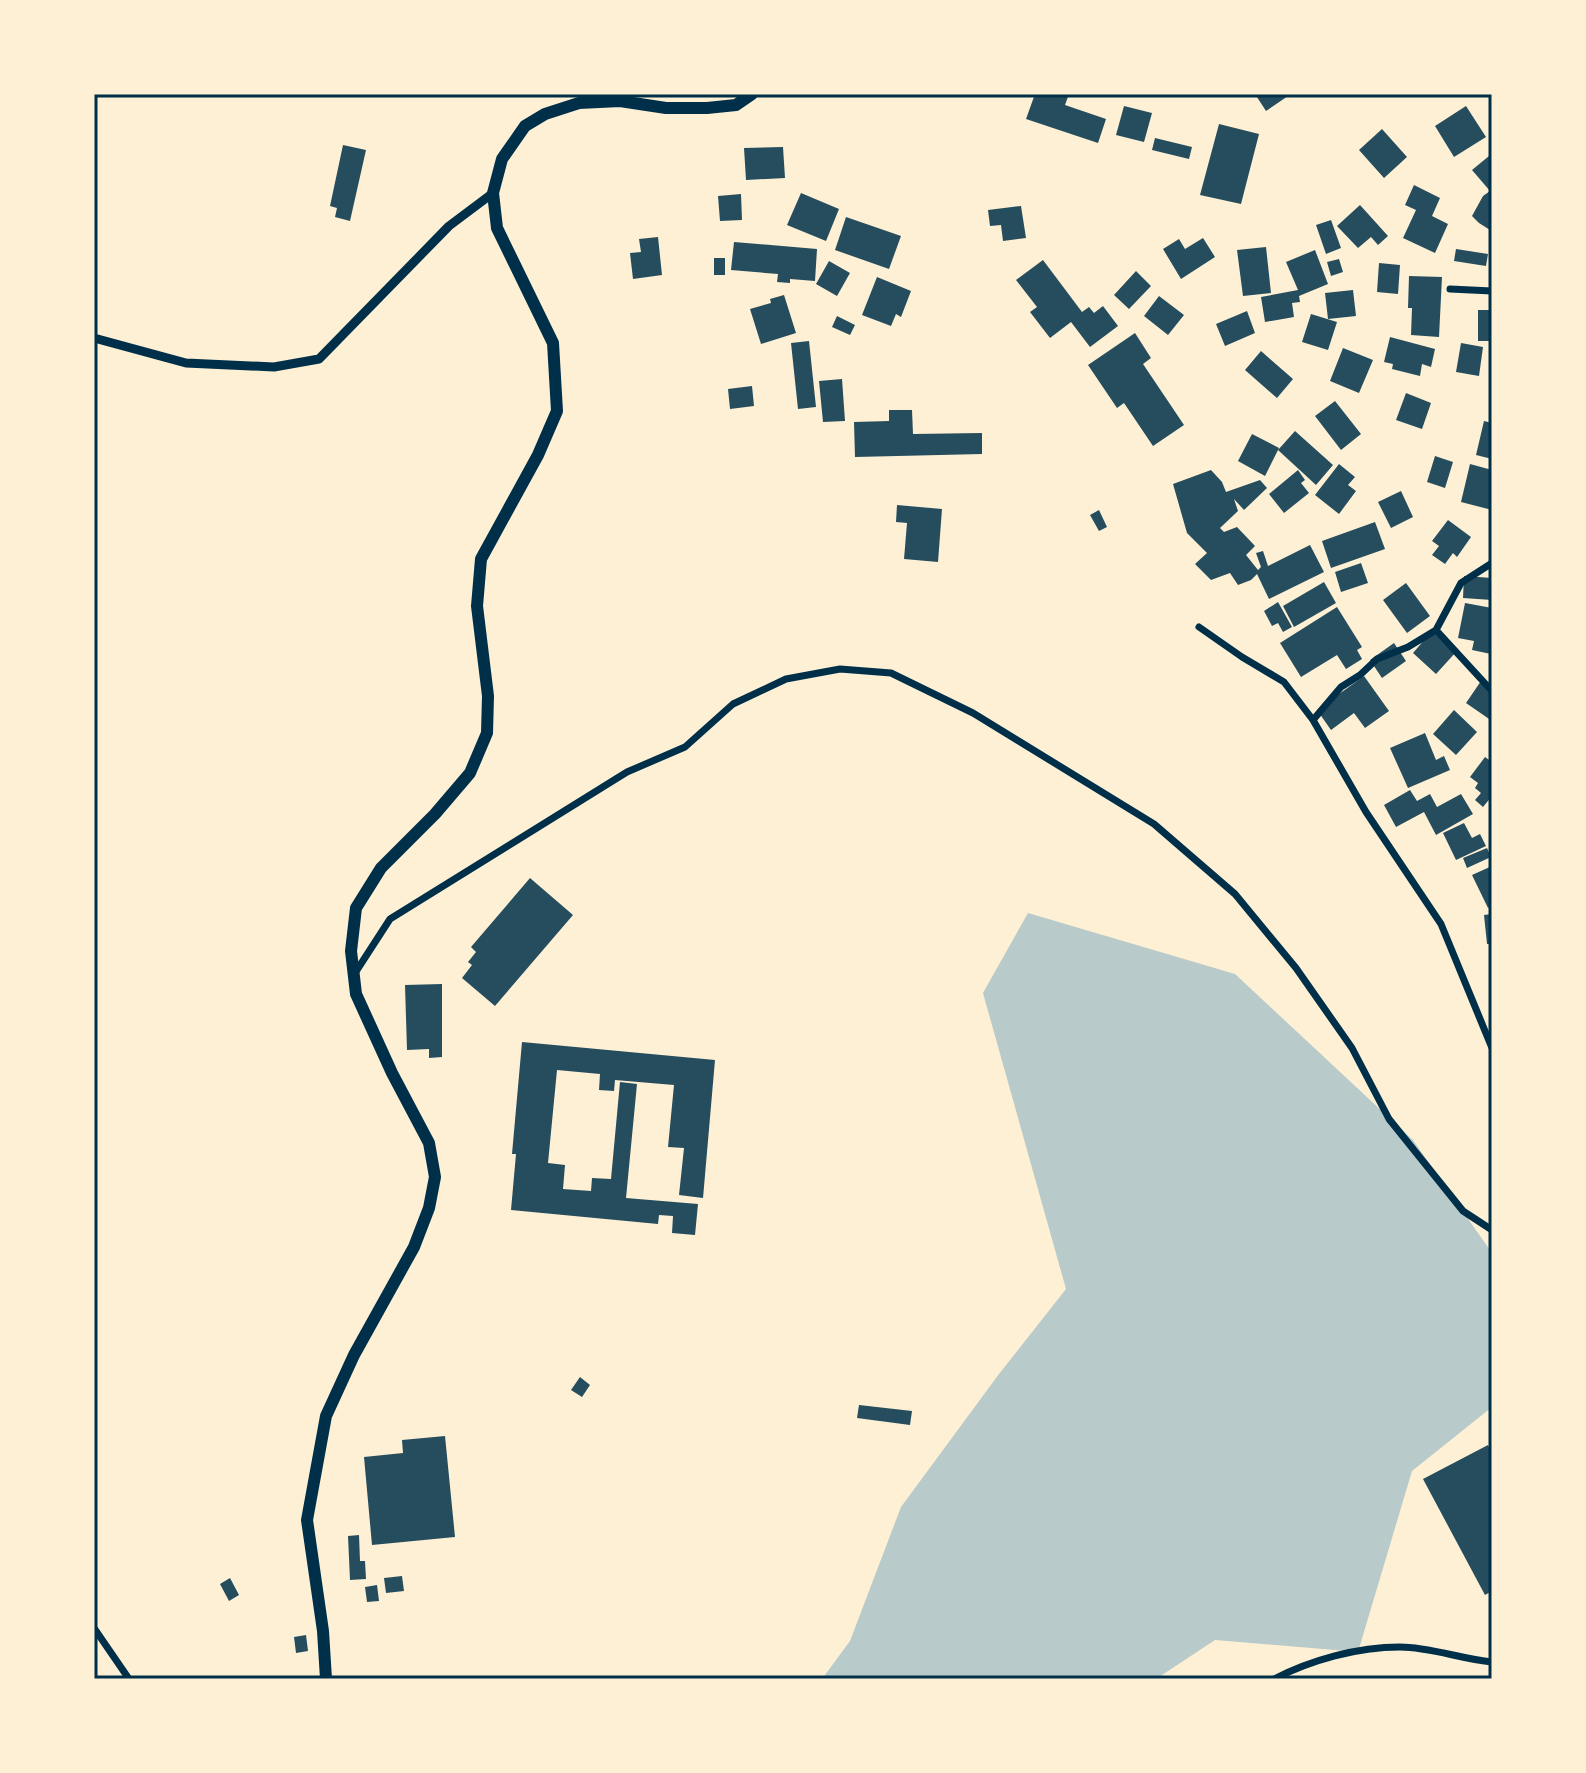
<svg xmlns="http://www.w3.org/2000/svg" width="1586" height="1773" font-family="Montserrat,sans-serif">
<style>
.green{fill:#b9caca}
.building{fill:#264d5e}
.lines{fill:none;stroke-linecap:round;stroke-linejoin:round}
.minor{stroke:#003049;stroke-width:7}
.tertiary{stroke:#003049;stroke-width:9}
.primary{stroke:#003049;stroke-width:12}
.neatline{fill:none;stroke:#003049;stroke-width:3}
</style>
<rect width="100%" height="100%" fill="#fdf0d5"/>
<path class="green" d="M1028,913L1235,974L1413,1140L1492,1253V1407L1412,1471L1358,1652L1215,1640L1156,1679H822L850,1641L901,1507L999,1374L1066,1289L983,993Z"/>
<path class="building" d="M1035,94H1069L1065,105L1106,119L1098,143L1026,119Z
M1255,94H1291L1266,111Z
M1124,106L1152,113L1144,142L1116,135Z
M1466,106L1486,137L1454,157L1435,126Z
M1219,124L1259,134L1241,204L1200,195Z
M1382,129L1407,157L1384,178L1359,150Z
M1155,138L1192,147L1189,159L1152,150Z
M343,145L366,150L350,221L335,217L337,208L330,206Z
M783,147L785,178L746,180L744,148Z
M1489,156L1492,158L1490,230L1479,223L1472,216L1483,196L1490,191L1472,170Z
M1414,185L1440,198L1432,216L1448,224L1435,253L1403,238L1416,210L1405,205Z
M801,193L839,209L826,241L787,225Z
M741,194L742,220L720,221L718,196Z
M1360,205L1388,236L1378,245L1371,237L1358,248L1337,226Z
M1021,206L1026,238L1003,241L1001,225L990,226L988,210Z
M846,217L901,236L889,269L835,250Z
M1331,220L1341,248L1326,254L1316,225Z
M658,237L662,275L633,279L630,253L641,252L639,239Z
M1203,238L1215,257L1181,279L1163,249L1179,239L1185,249Z
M734,242L817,249L815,281L790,279V283L777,282L778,274L731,270Z
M1266,247L1271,293L1243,296L1237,250Z
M1456,249L1488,254L1486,266L1454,261Z
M1315,250L1328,284L1299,296L1300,302L1292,303L1294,317L1265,322L1261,297L1298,290L1286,262Z
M714,258H725V275H714Z
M1339,259L1343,272L1331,276L1327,262Z
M1043,260L1082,312L1089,307L1094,313L1103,306L1118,326L1090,347L1071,322L1050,338L1030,312L1037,307L1016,280Z
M829,261L850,273L837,296L816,284Z
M1379,263L1400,265L1398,294L1377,292Z
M1136,271L1151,286L1129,309L1114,295Z
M1409,276L1442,277L1439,337L1411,335L1412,308H1408Z
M877,277L911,291L901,317L896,314L891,326L862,315Z
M1353,290L1356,316L1328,319L1325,293Z
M784,295L796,333L761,344L750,309L771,303L770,299Z
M1159,296L1184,315L1168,335L1144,316Z
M1478,310H1492V341H1478Z
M1247,311L1255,333L1225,346L1216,324Z
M1311,314L1337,322L1328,350L1302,342Z
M837,316L855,325L850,335L832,327Z
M1135,333L1151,358L1143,364L1184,425L1153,446L1124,403L1117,408L1088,365Z
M1390,337L1435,349L1431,367L1422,364L1420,376L1392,369L1393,364L1384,362Z
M809,341L816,407L798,409L791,343Z
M1461,343L1483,347L1479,376L1456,372Z
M1343,348L1373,360L1359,393L1330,381Z
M1261,351L1293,379L1277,398L1245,370Z
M842,379L845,421L823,422L819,381Z
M752,386L754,406L730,409L728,389Z
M1406,393L1431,403L1422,429L1396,420Z
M1335,401L1361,434L1341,450L1315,416Z
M889,410H912L913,434L982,433V454L855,457L854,422L889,421Z
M1484,421L1492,423V459L1476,455Z
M1295,431L1333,465L1316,485L1278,450Z
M1252,434L1279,448L1265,476L1238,461Z
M1435,456L1453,462L1445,488L1427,482Z
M1339,464L1355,477L1348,485L1356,491L1339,514L1315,495Z
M1470,464L1492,470V510L1461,502Z
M1211,470L1222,482L1226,492L1260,480L1267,488L1244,510L1234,499L1238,511L1220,528L1224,532L1237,527L1255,546L1246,555L1258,570L1261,567L1256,553L1263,551L1268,566L1310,545L1324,572L1269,599L1257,574L1251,580L1238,585L1230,573L1211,580L1195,564L1207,553L1187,533L1173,484Z
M1298,470L1305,480L1301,483L1309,493L1284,513L1269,494Z
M1401,491L1413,517L1391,528L1378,502Z
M897,505L942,509L938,562L904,559L907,523L896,522Z
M1099,510L1107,527L1099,531L1090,515Z
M1448,520L1471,537L1457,557L1453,553L1445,564L1432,555L1439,546L1432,541Z
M1375,522L1385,549L1331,568L1322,541Z
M1361,563L1368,583L1341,592L1335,572Z
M1464,576L1492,578V600L1463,598Z
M1324,582L1336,603L1294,627L1283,606Z
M1406,583L1430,616L1407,633L1383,600Z
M1278,602L1292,627L1283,632L1278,623L1272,626L1264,611Z
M1465,603L1492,608L1491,654L1472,650L1474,641L1458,638Z
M1337,607L1362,647L1357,650L1362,659L1346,669L1337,655L1301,677L1280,643Z
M1432,631L1456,652L1436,674L1413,653Z
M1394,643L1406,661L1382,678L1370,660Z
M1364,676L1389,711L1365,728L1354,713L1331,730L1317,710Z
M1481,681L1492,689V721L1466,703Z
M1454,710L1477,732L1456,755L1433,734Z
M1425,733L1436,760L1444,756L1450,770L1408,788L1390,748Z
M1485,757L1492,762V796L1483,807L1475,800L1481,793L1475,788L1478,783L1470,777Z
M1410,790L1417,801L1430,794L1437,807L1461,794L1473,814L1436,835L1424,812L1396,827L1384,805Z
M1464,823L1472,838L1480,834L1486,846L1456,860L1443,833Z
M1487,848L1491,857L1467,868L1463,858Z
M1492,866V906L1488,908L1472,875Z
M530,878L573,915L495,1006L462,978L472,965L468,962L476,952L471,947Z
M1492,914V944H1487L1484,915Z
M442,984V1057L429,1058V1049L407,1050L405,985Z
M522,1042L715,1060L703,1198L679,1195L684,1148L668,1147L674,1085L615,1080L614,1091L599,1090L600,1074L557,1070L548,1163L565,1165L563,1189L591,1191L592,1178L611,1179L620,1082L637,1084L626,1198L698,1204L695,1235L672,1233L673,1216L659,1215L658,1224L511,1210L516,1154H512Z
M580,1377L590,1385L582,1397L571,1390Z
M859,1405L912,1411L910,1425L857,1418Z
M445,1436L455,1537L372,1545L364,1457L403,1453L402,1440Z
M1488,1445L1492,1453V1591L1485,1595L1423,1479Z
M359,1535L360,1561H365L366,1579L350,1580L348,1536Z
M402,1576L404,1591L386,1593L384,1578Z
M230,1578L239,1595L229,1601L220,1584Z
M377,1585L379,1601L367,1602L365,1587Z
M306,1635L308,1651L296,1653L294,1637Z"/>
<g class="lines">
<path class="minor" d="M1450,289L1492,291
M1199,627L1242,657L1284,682L1313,720L1366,812L1441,924L1492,1048
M1436,630L1492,691
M1313,720L1341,687L1360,675L1377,659L1408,647L1436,630L1461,583L1492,563
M355,973L390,919L627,772L685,747L733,704L786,679L840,669L891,673L973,713L1154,824L1235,894L1296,968L1352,1048L1389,1119L1463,1211L1492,1230
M94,1628L129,1679
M1274,1679C1311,1660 1357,1647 1400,1647C1430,1647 1461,1659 1492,1662"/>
<path class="tertiary" d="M94,338L186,363L274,367L319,359L449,226L493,193"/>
<path class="primary" d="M326,1679L323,1631L307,1520L326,1416L354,1355L414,1247L429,1208L435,1177L429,1143L392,1073L356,994L351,951L356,908L381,868L435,814L470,773L487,733L488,696L477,606L481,559L538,455L557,411L553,343L497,228L493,193L502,159L525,126L545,114L579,103L620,101L666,108H707L736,105L752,94"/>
</g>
<rect width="1586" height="1773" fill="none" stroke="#fdf0d5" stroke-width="192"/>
<rect x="96" y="96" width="1394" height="1581" class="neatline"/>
</svg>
